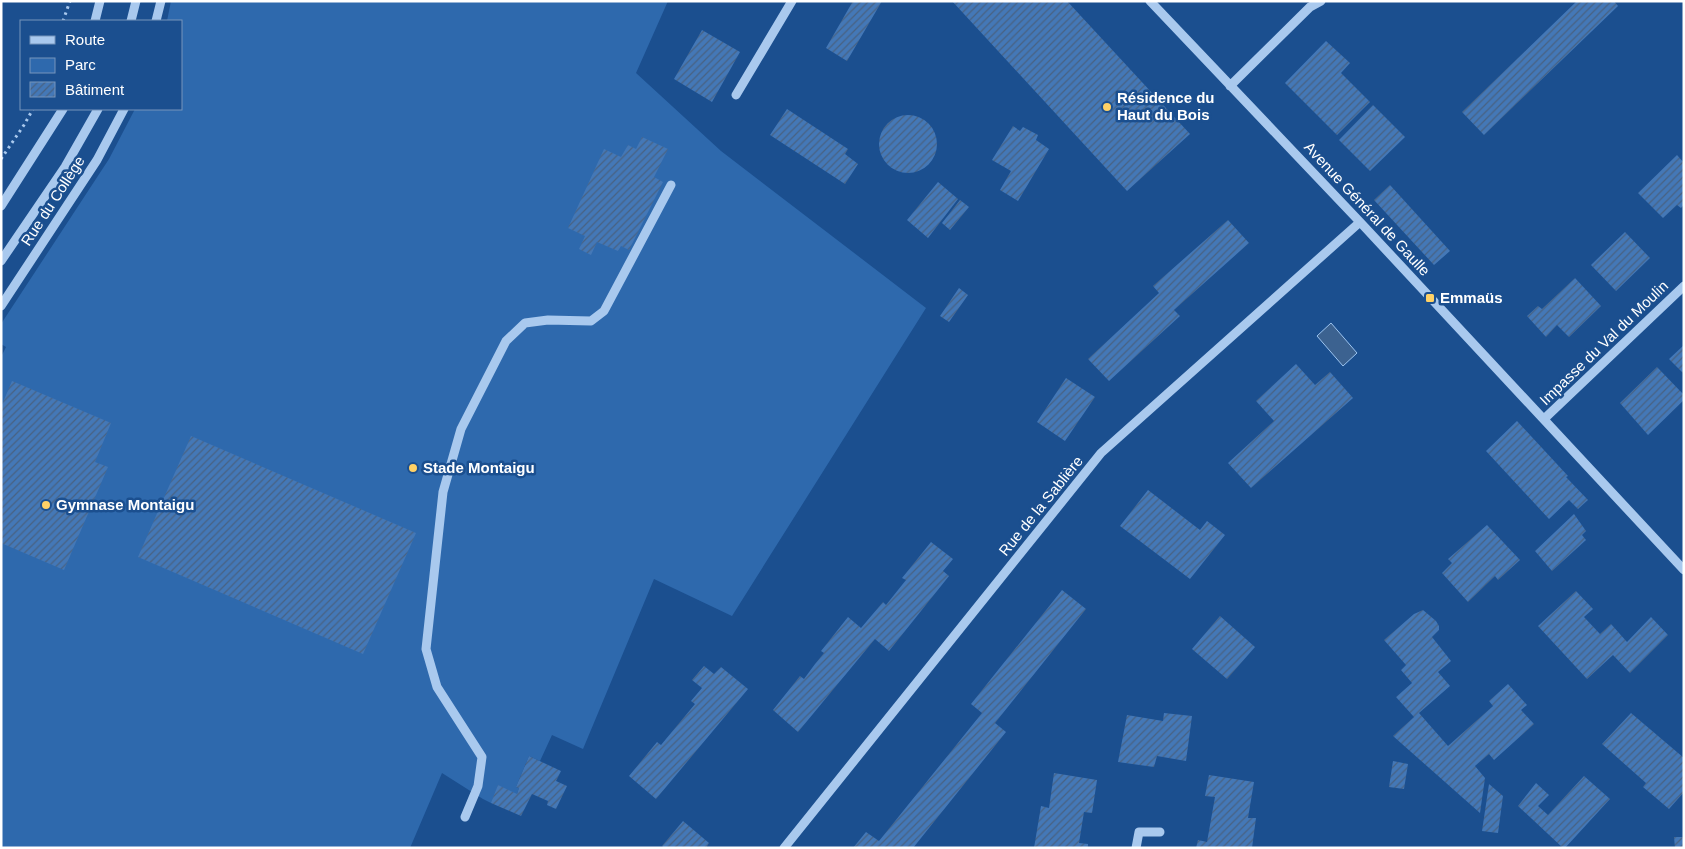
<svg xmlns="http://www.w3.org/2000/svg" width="1685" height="849" font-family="Arial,sans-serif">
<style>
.green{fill:#2e69ad}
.water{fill:#3c6290;stroke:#9cc4f0}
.building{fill:url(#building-hatch)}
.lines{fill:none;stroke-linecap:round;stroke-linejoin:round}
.path{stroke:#a9c9ee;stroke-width:3;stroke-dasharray:2.5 4;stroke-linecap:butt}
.minor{stroke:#a9c9ee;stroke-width:9}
.poi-dot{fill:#ffd166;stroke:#1b4f8f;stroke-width:2}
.labels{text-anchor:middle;stroke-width:5;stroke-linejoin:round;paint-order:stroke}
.poi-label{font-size:15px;font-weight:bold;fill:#fff;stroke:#1b4f8f;text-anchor:start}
.street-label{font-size:15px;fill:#fff;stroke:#1b4f8f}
</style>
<defs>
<pattern id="building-hatch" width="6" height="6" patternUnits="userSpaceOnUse" patternTransform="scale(1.25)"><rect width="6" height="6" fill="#4478b7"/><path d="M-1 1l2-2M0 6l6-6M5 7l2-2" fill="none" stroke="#486282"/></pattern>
</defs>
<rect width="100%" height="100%" fill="#1b4f8f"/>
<path class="green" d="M171,1H668L636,73L721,151L926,308L732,616L654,579L583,749L552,735L540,761L529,756L516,787L519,788L517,794L491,803L483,799L442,773L410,848H1V357L6,347L1,344V324L109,159L135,109H181V21H167Z"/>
<path class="water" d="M1331,323L1357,353L1343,366L1317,336Z"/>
<path class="building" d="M853,1H882L847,61L826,48Z
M952,1H1067L1190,134L1127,191Z
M1577,1H1614L1618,6L1484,135L1462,112Z
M702,30L740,52L712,102L674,79Z
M1326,41L1350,63L1341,73L1370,102L1337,135L1285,83Z
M1373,105L1405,137L1370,171L1339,140Z
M787,109L848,149L845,154L858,164L845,184L770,135Z
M879 144a29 29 0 1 1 58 0a29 29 0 1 1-58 0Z
M1013,126L1020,131L1023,127L1038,135L1036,140L1049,149L1018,201L1000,190L1011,171L992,160Z
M642,137L668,149L654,177L663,182L629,250L621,246L618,251L597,242L591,255L579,249L585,236L568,228L604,149L621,157L628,145L636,149Z
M1677,155L1684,163V205L1681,208L1677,205L1663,218L1638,193Z
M938,182L958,199L928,238L907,220Z
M1390,185L1450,251L1434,265L1374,200Z
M960,200L969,207L950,230L942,223Z
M1228,220L1249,243L1174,310L1180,316L1109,381L1088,359L1159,293L1153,286Z
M1625,232L1650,258L1616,291L1591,265Z
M1575,278L1601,306L1569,337L1557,325L1546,337L1527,316L1538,306L1542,309Z
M959,288L968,295L949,322L940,316Z
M1684,345V374L1669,359Z
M1296,364L1315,385L1330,372L1353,398L1251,488L1228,463L1274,421L1256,401Z
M1657,367L1684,395V400L1648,435L1620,403Z
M1066,378L1095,397L1065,441L1037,422Z
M12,381L111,423L95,462L108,467L64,570L1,543V407Z
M1517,421L1568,476L1566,477L1588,500L1578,509L1569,500L1549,519L1486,451Z
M191,436L416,533L363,654L138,557Z
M1148,490L1200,530L1207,521L1225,535L1190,579L1120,526Z
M1574,514L1586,531L1582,535L1586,540L1552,571L1535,551Z
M1487,525L1520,560L1498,580L1495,576L1468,602L1442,573L1452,563L1448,559Z
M931,542L953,559L943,571L949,576L889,651L875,639L798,732L773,710L800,676L804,679L815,664L824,653L821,651L848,617L861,628L883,602L886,605L906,580L902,578Z
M1062,590L1086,609L995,723L1006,732L913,848H853L866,832L879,841L982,713L971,704Z
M1576,591L1593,609L1584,617L1600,634L1611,624L1627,642L1651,617L1668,635L1630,673L1613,655L1587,679L1538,626Z
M1423,610L1436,621L1439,626V630L1432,637L1451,661L1438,672L1450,686L1419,713L1448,746L1493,706L1489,701L1508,684L1527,705L1521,710L1534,724L1494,760L1489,754L1475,766L1485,778L1480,813L1393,736L1414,717L1396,697L1412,683L1401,670L1406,665L1384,640L1414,614Z
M1220,616L1255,647L1227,679L1192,649Z
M704,666L714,674L721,667L748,689L656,799L629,776L657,742L661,745L695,704L691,701L702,688L692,680Z
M1164,713L1192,716L1186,761L1157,756L1154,767L1118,762L1127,715L1163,721Z
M1631,713L1684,758V792L1669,809L1643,787L1646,783L1602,744Z
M529,756L561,771L556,781L567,786L556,809L547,805L548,801L532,794L521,816L491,803L498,785L517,794L519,788L516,787Z
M1393,761L1408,764L1404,789L1389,787Z
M1054,773L1097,780L1092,813L1084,812L1079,843L1088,844V848H1034L1041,806L1049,808Z
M1209,775L1254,782L1248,818H1256L1252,848H1196L1198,840L1207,842L1215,797L1205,796Z
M1584,776L1610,799L1565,848H1563L1518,806L1536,783L1549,795L1538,806L1548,815Z
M1489,784L1503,796L1498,833L1482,831Z
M683,821L709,843L706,848H664L662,846Z
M1674,837H1684V848H1675Z"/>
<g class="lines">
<path class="path" d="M63,21L70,1
M1,159L24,125L33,109"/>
<path class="minor" d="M1150,1L1360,222L1684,570
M95,21L100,1
M131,21L136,1
M156,21L161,1
M1230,86L1310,7L1321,1
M736,95L792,1
M1,206L63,109
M1,261L65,167L98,109
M1,306L97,160L124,109
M1544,419L1684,286
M465,817L478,786L482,757L437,687L426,649L443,492L461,429L506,341L525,323L548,320L591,321L604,311L671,185
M784,848L1101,453L1360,222
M1136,848L1139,832H1160"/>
</g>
<g class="poi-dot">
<circle cx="1107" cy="107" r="5"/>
<rect x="1425" y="293" width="10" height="10" rx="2.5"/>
<circle cx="413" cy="468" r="5"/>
<circle cx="46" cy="505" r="5"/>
</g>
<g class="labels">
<g class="poi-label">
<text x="1117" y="103">Résidence du<tspan x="1117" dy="17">Haut du Bois</tspan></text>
<text x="1440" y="303">Emmaüs</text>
<text x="423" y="473">Stade Montaigu</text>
<text x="56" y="510">Gymnase Montaigu</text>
</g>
<g class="street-label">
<text transform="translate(53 201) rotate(-57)" y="5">Rue du Collège</text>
<text transform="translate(1367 209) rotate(47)" y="5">Avenue Général de Gaulle</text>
<text transform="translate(1604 343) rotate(-44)" y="5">Impasse du Val du Moulin</text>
<text transform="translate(1041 506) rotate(-51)" y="5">Rue de la Sablière</text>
</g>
</g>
<rect width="1685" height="849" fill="none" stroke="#ffffff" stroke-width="5"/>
<rect x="20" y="20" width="162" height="90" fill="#1b4f8f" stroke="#7695bc"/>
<rect x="30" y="36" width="25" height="8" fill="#a9c9ee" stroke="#7695bc"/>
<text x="65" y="45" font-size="15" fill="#ffffff">Route</text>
<rect x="30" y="58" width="25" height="15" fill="#2e69ad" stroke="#7695bc"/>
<text x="65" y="70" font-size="15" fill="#ffffff">Parc</text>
<rect x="30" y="82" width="25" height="15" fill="url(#building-hatch)" stroke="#7695bc"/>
<text x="65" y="95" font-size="15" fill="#ffffff">Bâtiment</text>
</svg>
